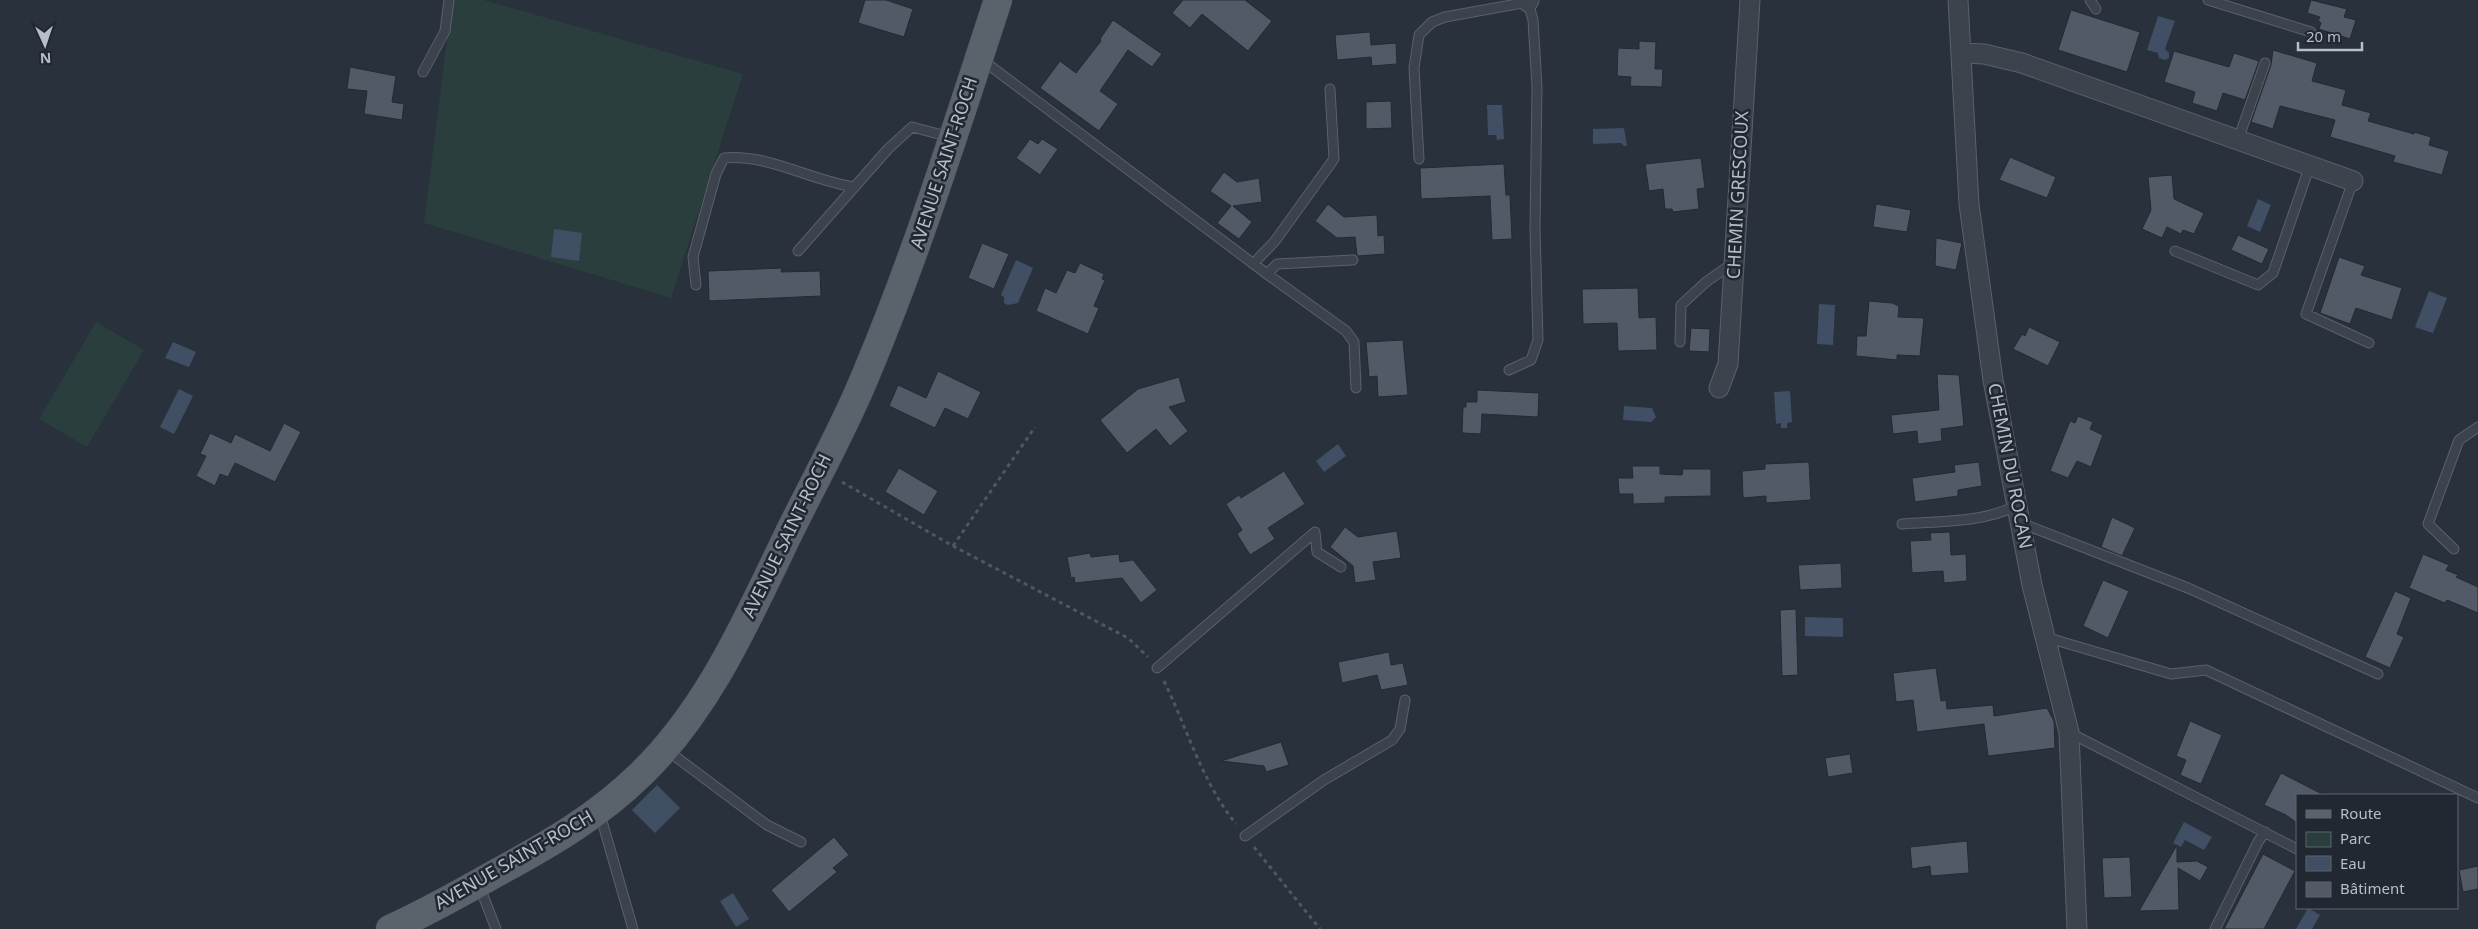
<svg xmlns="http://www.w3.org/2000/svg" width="2478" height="929" font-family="'Noto Sans',sans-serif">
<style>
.green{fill:#2b3e3e}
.water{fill:#404f63}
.building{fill:#525a67;stroke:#232a34}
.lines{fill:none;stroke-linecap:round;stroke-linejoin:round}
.lane-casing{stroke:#5a616b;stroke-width:11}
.street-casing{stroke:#5a616b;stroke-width:21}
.primary-casing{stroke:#454c56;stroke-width:29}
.path{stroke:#4a5a5d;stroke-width:3;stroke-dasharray:4 4;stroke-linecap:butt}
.lane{stroke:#3c434d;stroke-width:9}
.street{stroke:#3c434d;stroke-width:19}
.primary{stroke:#5a626c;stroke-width:28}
.labels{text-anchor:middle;stroke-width:5;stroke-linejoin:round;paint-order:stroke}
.street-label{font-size:18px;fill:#b8bec8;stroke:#212832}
</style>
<rect width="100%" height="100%" fill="#28313c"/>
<path class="green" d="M452,0H484L743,74L671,298L424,223Z
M96,322L144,350L87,447L39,419Z"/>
<path class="water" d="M2158,16L2175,21L2165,49L2169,53V58L2165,60L2159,58L2158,53L2147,50Z
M1487,105H1502L1504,139L1497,140L1496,135H1488Z
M1624,128L1627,146H1624L1621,143L1593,144V129Z
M2258,199L2271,205L2260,232L2247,226Z
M554,229L582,233L579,261L551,257Z
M1016,260L1033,268L1018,303L1008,305L1004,303V297L1001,295Z
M2429,291L2447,298L2433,333L2415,327Z
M1819,304L1835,305L1833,345L1817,344Z
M173,342L196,352L189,367L165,358Z
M179,389L193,396L174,434L160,427Z
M1790,391L1792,422L1787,423V428H1781V423L1776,424L1774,392Z
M1624,406L1652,408L1656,417L1651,422L1623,420Z
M1338,444L1346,456L1324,472L1316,461Z
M1805,617L1843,618V637L1805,636Z
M657,785L680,808L655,833L632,810Z
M2184,822L2212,837L2204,850L2185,840L2181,847L2173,843Z
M733,893L749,919L736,927L720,901Z
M2308,908L2320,915L2312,929H2296Z"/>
<path class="building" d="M865,0H886L913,9L904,37L858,23Z
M1183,0H1245L1272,21L1248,51L1202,14L1190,28L1172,13Z
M2311,0L2347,9L2344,17L2356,20L2350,39L2319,29L2321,23L2318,21L2320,17L2307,13Z
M2071,10L2140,32L2127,72L2058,50Z
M1113,20L1162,54L1152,67L1128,50L1100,91L1118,104L1099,131L1040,88L1060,61L1076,73L1101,41L1100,39Z
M1370,32L1371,45L1396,43L1397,64L1372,66L1371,57L1337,60L1335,35Z
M1639,41L1656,42L1655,69H1663L1662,87L1630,86L1631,77L1617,76L1618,48L1639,49Z
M2273,50L2317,63L2312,81L2346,90L2342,105L2371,113L2368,121L2414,134V132L2431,137L2429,145L2449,151L2442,175L2393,162L2395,156L2330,137L2335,120L2280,106L2273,129L2251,122L2271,65Z
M2174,51L2229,67L2234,53L2259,61L2245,100L2223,93L2217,111L2192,103L2195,92L2164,82Z
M350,67L396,76L392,102L404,104L402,120L364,114L367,91L347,89Z
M1391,101L1392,128L1366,129V102Z
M1030,139L1038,144L1042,139L1058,149L1040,175L1016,158Z
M2010,157L2056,177L2047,198L1999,180Z
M1701,158L1705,188L1697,189L1699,209L1673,212L1672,209H1665L1663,189L1649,191L1645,164Z
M1504,164L1506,195H1510L1512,239L1492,240L1490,196L1421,199L1420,168Z
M1224,172L1237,182L1259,178L1262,202L1233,206L1252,222L1239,239L1217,223L1231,206L1210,191Z
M2172,175L2174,199L2204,213L2194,234L2183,230L2181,234L2167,227L2162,238L2142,229L2151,210L2148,177Z
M1328,204L1344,217L1377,215L1378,236L1384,235L1385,254L1357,256L1355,237L1337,238L1315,221Z
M1876,204L1911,210L1907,232L1873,227Z
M2238,235L2269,249L2262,264L2231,250Z
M1936,238L1962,243L1956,270L1935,266Z
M982,243L1009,254L994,289L968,278Z
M2339,257L2365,266L2361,275L2402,288L2392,320L2356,308L2350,324L2320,313Z
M1080,263L1104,274L1102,279L1105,280L1094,306L1099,308L1088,334L1036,311L1045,288L1056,293L1067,270L1075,273Z
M782,268L781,272L820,271L821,296L709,301L708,271Z
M1638,288L1639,318L1656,317L1657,350L1618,351L1617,323L1583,324L1582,289Z
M1869,301L1892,303L1899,306L1898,317L1924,318L1920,356L1897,355V360L1856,356L1857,336H1866Z
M2029,327L2060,342L2048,366L2013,349L2022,334L2025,336Z
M1691,328L1710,329L1709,352L1689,351Z
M1403,340L1408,395L1378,397L1377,376L1369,377L1366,342Z
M938,371L981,392L968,419L945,408L935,428L889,406L898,385L926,398Z
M1937,374L1959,375L1964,426L1941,429L1942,441L1918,444L1917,431L1893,434L1891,415L1939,410Z
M1179,377L1186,402L1169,407L1188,431L1170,446L1156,429L1127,453L1100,420L1138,389Z
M1477,390L1539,393L1538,417L1482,414L1481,434L1462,433L1463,407H1466V402H1477Z
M2078,416L2093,422L2090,429L2103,435L2091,467L2077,461L2068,478L2050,471L2070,421L2075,423Z
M284,423L301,432L275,482L235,463L228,477L220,474L215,486L196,476L206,456L200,454L210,433L231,443L235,434L270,451Z
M1809,462L1811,500L1766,503V496L1743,498L1742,471L1765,469V464Z
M1979,462L1982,486L1958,490V496L1915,502L1912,478L1955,472L1954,465Z
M1632,466H1660V474L1682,475L1683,469H1711V496L1665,497V503L1633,504V494H1619L1618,478H1633Z
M899,468L938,491L924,515L885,492Z
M1284,471L1305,504L1268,528L1275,539L1250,555L1237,534L1242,530L1226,504L1239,495L1241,498Z
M2112,517L2135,528L2122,556L2101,547Z
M1345,527L1358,537L1397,531L1401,558L1373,562L1376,580L1355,583L1353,566L1330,547Z
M1950,532L1951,555L1966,554L1967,581L1944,583L1943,571L1912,573L1910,541L1931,540L1930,533Z
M1090,553L1091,557L1119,554L1120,562L1133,560L1157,590L1141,603L1122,578L1075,583L1074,577L1071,578L1067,557Z
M2423,554L2449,565L2446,570L2458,575L2456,577L2478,587V613L2447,600L2445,603L2409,588Z
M1841,563L1842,588L1800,590L1798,565Z
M2103,580L2129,591L2108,638L2083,626Z
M2395,591L2411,598L2397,634L2404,637L2390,668L2365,657Z
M1796,609L1798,675L1782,676L1780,610Z
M1389,652L1391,665L1403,663L1408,685L1381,690L1377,675L1342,683L1338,662Z
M1936,668L1941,701L1946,700L1947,709L1993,705L1994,716L2047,708L2054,721L2055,748L1988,756L1984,724L1917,732L1913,700L1896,702L1893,673Z
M2190,721L2222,735L2201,784L2180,775L2186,760L2176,756Z
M1281,742L1289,765L1266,772L1264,766L1221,761Z
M1850,754L1853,773L1828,777L1825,758Z
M2281,773L2324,795H2297V823L2286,815L2264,805Z
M834,837L849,855L833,868L837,872L789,912L771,890Z
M1967,841L1969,873L1931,876L1930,866L1912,869L1910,847Z
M2177,845V862L2197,861L2208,867L2200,881L2178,868L2179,910L2139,911Z
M2263,854L2295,871L2264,929H2224Z
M2130,857L2132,897L2104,898L2102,858Z
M2478,866V889L2463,892L2459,870Z"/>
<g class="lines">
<g class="lane-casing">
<path id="lane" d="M2090,0L2096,9
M2208,0L2311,32
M981,59L1267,274L1346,331L1354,342L1356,388
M423,72L445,31L449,0
M2238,140L2265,63
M1419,159L1414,68L1419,35L1432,22L1445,17L1528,2L1533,20L1537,87L1535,229L1538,340L1531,360L1509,370
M2353,181L2306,314L2369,343
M798,251L888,149L912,127L950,137
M2175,251L2258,285L2273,273L2310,165
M1253,264L1275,241L1334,159L1330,89
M1267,274L1277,264L1353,260
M696,285L693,257L716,174L724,158C771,154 810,181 855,187
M1680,342L1681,305L1706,282L1733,263
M2021,523L2188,588L2378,674
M1902,524C1940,521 1981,523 2016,506
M2454,549L2428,524L2459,440L2478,427
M2045,637L2171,674L2206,670L2478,798
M1157,668L1315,532L1317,552L1341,567
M2070,733L2297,849
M668,751L767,825L801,842
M600,814L633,929
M1245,836L1324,780L1392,740L1400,729L1405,700
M479,885L496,929
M2215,929L2258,842L2265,832"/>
</g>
<g class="street-casing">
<path id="street" d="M1958,0L1969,204L1993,380L2032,585L2069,732L2077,929
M1528,2L1529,0
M1961,53L1984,54L2022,63L2353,181
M1719,388L1728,364L1750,0"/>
</g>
<g class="primary-casing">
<path id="primary" d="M390,929C427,912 463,892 498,872C550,844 598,816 641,774C708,709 746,622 786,539C813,483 844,429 867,372C918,250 957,125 998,0"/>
</g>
<path class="path" d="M842,482L953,546L1128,638L1148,657
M953,546L1035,427
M1164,681C1187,728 1202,782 1236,824
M1254,847L1320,929"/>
<use href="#lane" class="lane"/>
<use href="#street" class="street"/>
<use href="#primary" class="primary"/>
</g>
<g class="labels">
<g class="street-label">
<text transform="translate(944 163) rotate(-72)" y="6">AVENUE SAINT-ROCH</text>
<text transform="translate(1738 195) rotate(-87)" y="6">CHEMIN GRESCOUX</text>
<text transform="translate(2010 466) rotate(79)" y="6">CHEMIN DU ROCAN</text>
<text transform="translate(787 536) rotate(-64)" y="6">AVENUE SAINT-ROCH</text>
<text transform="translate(514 860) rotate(-30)" y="6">AVENUE SAINT-ROCH</text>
</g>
</g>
<rect x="2296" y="794" width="162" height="115" fill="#212832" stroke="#5d646e"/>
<rect x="2306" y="810" width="25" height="8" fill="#5a626c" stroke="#5d646e"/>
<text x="2340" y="819" font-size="15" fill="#b8bec8">Route</text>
<rect x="2306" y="832" width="25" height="15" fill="#2b3e3e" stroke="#5d646e"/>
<text x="2340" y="844" font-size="15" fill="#b8bec8">Parc</text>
<rect x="2306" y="856" width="25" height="15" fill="#404f63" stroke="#5d646e"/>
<text x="2340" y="869" font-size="15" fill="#b8bec8">Eau</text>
<rect x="2306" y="882" width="25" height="15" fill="#525a67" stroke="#5d646e"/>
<text x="2340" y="894" font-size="15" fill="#b8bec8">Bâtiment</text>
<g transform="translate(45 45) rotate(177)" stroke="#212832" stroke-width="4" paint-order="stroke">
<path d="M0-4L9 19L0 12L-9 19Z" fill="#b8bec8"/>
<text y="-8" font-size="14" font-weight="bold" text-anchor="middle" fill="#b8bec8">N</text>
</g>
<path d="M2298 42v8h64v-8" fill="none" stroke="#b8bec8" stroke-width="2.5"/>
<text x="2306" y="42" font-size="15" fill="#b8bec8" stroke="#212832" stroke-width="4" paint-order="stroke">20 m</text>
</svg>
